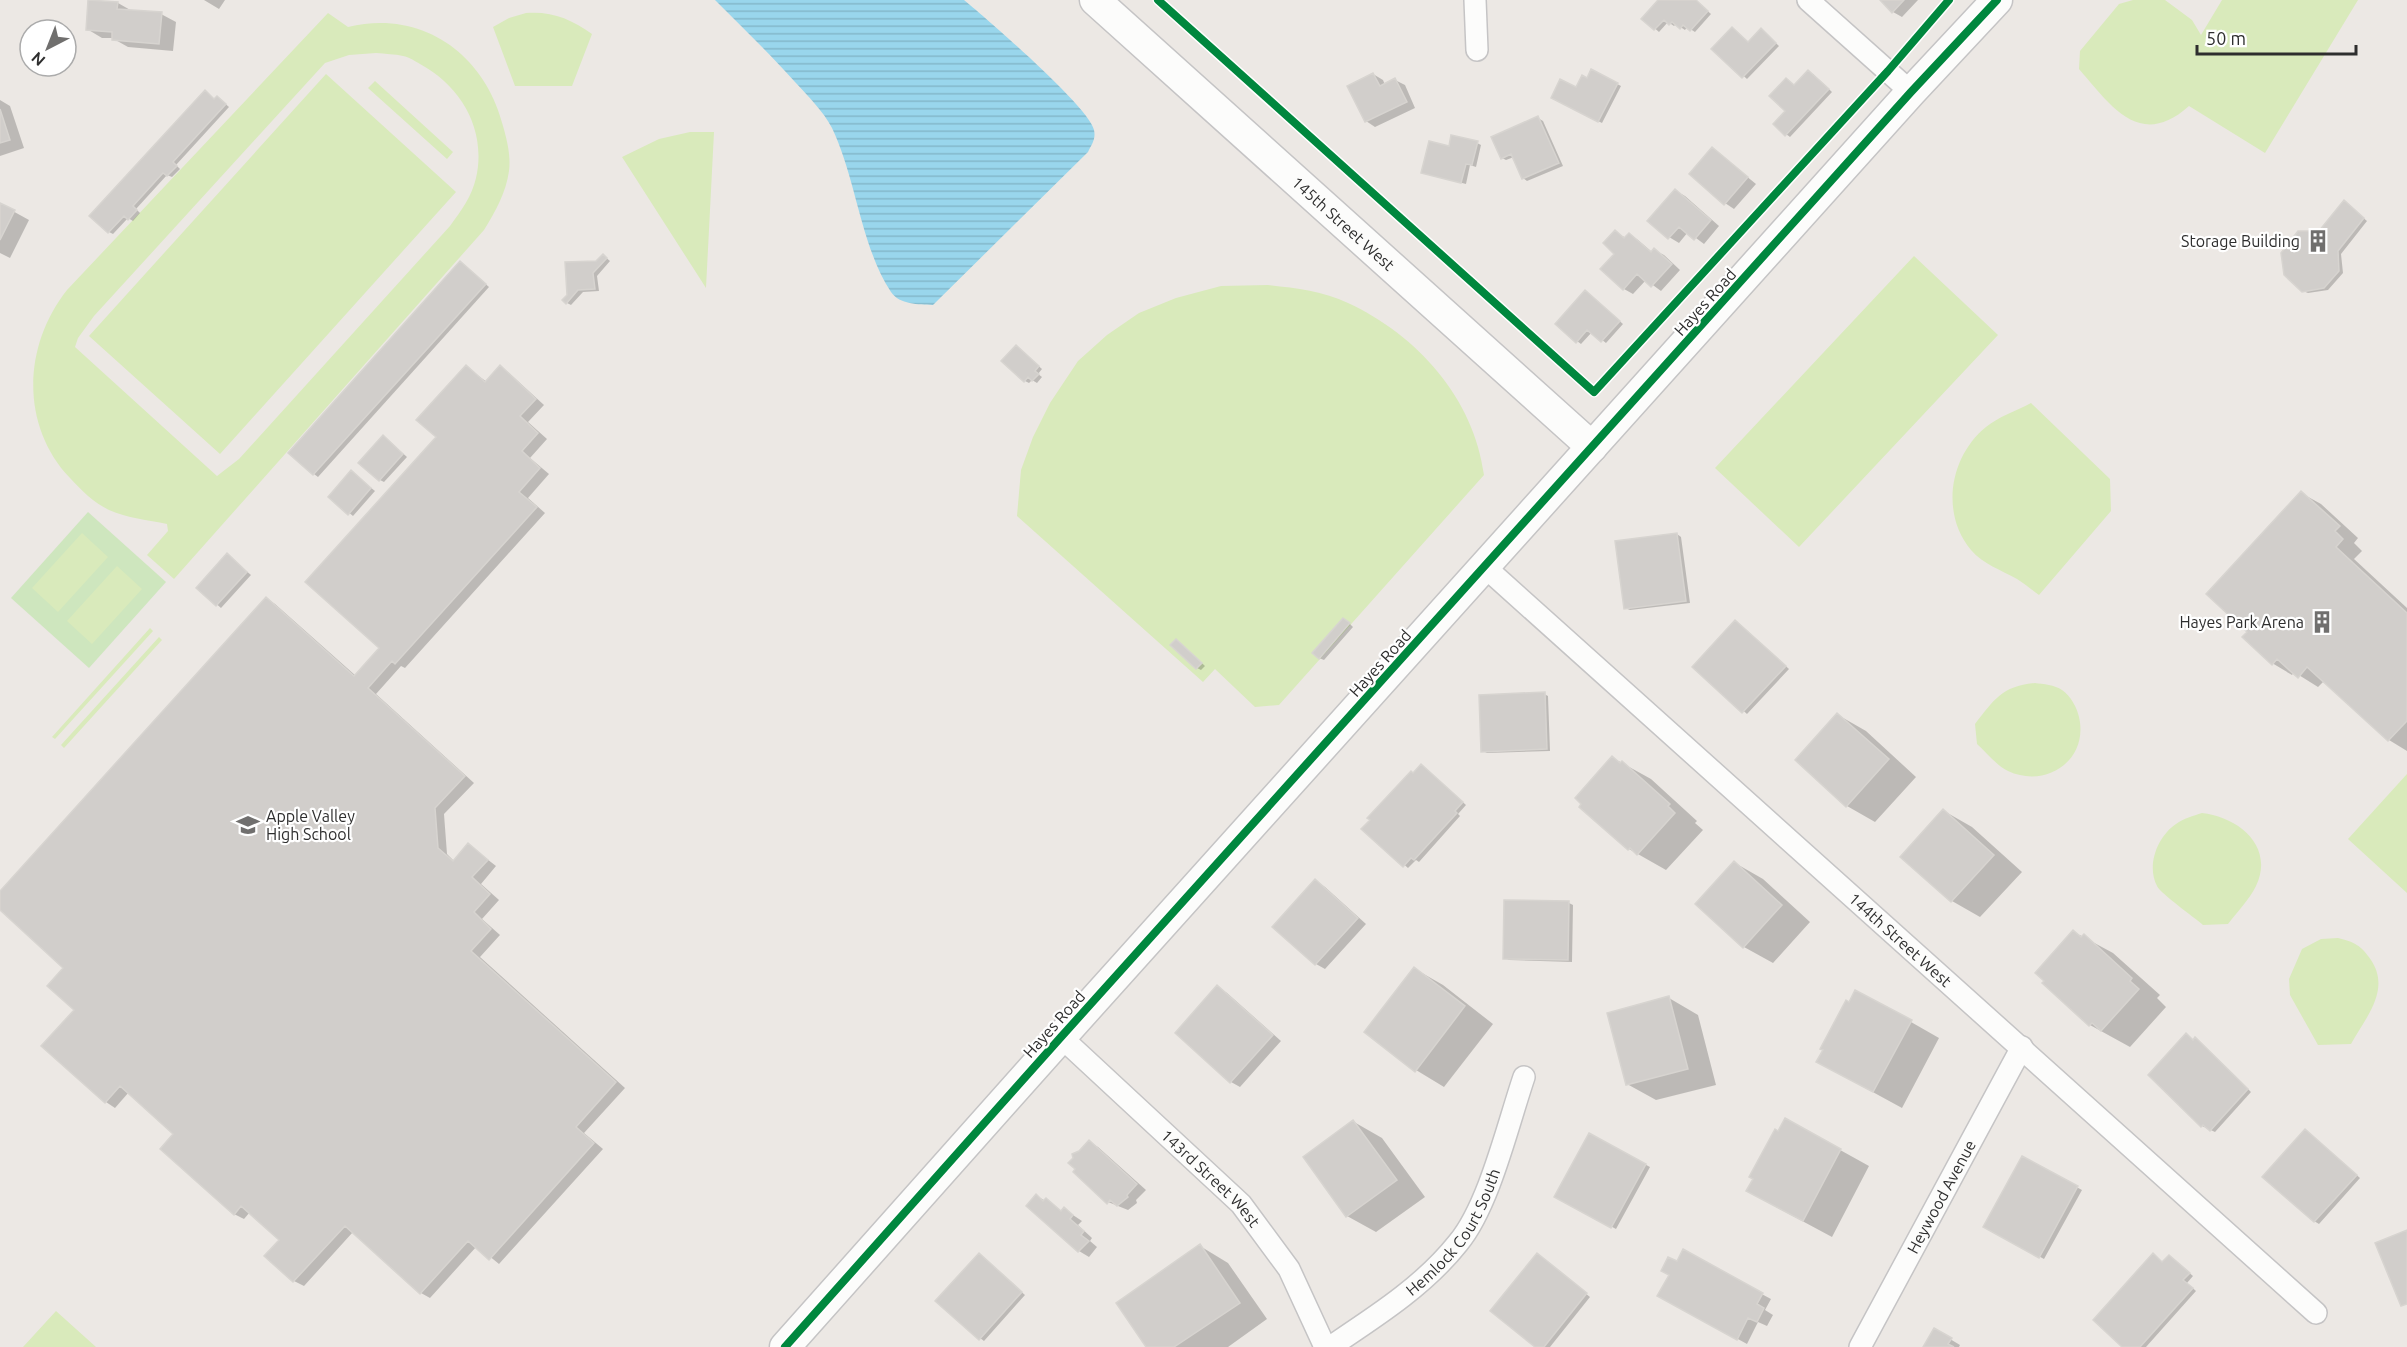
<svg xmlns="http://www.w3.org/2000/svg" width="2407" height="1347" font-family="Ubuntu,sans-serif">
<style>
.green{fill:#cee6be}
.pitch{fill:#d9eabb;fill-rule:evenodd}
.water{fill:url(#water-rules)}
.shadow{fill:#0003}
.building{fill:#d1cecb;stroke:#d7d4d0;stroke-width:1.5}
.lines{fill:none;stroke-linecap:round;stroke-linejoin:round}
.street-casing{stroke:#c5c4c5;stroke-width:24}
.secondary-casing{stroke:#c5c4c5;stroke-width:33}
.street{stroke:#fcfcfb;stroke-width:21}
.secondary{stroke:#fcfcfb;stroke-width:30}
.cycleway-casing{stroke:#fff;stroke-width:11}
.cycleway{stroke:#00873e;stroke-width:8}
.labels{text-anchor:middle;stroke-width:4.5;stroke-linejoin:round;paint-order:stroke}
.street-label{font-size:16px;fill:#2e2e2e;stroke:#fff}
.poi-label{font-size:16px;fill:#2e2e2e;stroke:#fff;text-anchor:end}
</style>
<defs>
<pattern id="water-rules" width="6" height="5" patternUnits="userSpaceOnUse" patternTransform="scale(1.5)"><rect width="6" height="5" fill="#99d6ec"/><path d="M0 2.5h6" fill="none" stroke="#84b8cb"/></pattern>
</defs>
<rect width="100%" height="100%" fill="#ece8e4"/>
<path class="green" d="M88,512L166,582L89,668L11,598Z"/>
<path class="pitch" d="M2133,0H2165L2192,20L2201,35L2222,0H2358L2265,153L2189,106C2140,150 2111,106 2079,69L2080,51L2119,4Z
M328,13L348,27C422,9 485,54 503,126C507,140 511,156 509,171C506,193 495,212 484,230L174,579L147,555L168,531L167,524C148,520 127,518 109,510C94,503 81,490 70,478C20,425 23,346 67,290ZM376,53C385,54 395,54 403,56C409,57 415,61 420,64C461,86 487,130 476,178C472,196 461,211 450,226L239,459L217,476L75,347L78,338L94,316L325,63L349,55Z
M526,13C552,11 571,19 592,34L572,86H515L493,27L509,18Z
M326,74L456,192L220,454L89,336Z
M375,81L453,152L447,159L368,88Z
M690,132H714L706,288L622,157L659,139Z
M1914,256L1998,335L1799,547L1715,468Z
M1268,285C1295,288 1323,291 1348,303C1417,335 1474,398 1484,475L1279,705L1255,707L1215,669L1203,682L1017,516L1021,470L1033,437L1050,403L1078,361L1107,335L1139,313L1176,298L1221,286Z
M2031,403L2110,479L2111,511L2039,595C2032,590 2025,584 2017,579C2001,570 1983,564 1971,550C1940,513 1950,456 1986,427C1998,417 2016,411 2031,403Z
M82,533L108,557L58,612L32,588Z
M117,566L142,589L92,644L67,621Z
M150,628L153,631L55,739L52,737Z
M159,637L162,640L64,748L61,745Z
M2035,683C2043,684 2055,685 2062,690C2071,696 2077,708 2079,717C2089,760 2046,789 2008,771C1997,766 1986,752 1977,744L1975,724C1994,700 2002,686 2035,683Z
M2407,774V893L2348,839Z
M2202,813C2238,817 2275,846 2256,886C2249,900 2237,912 2228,924L2203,925C2194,917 2161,894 2157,886C2146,865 2158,836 2176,824C2184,818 2193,816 2202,813Z
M2338,938C2354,942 2361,945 2371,960C2391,990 2366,1017 2351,1044L2318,1045L2290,995L2289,979L2302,949L2321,939Z
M56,1311L96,1347H23Z"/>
<path class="water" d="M715,0H964C986,18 1090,108 1094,130C1096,139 1092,144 1088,152L933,305C918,304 900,305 891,292C861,247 856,178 832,128C823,111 808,96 795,82C769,53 742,27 715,0Z"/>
<path class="shadow" d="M204,0H225L219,9Z
M1660,0H1695L1711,14L1695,32L1687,27L1685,30L1676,24L1674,26L1668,22L1659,32L1643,18Z
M1882,0H1918L1902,17L1893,12Z
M118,3L132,11L161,14L176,22L173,51L128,47L112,38H102L87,29Z
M1732,28L1749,43L1765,33L1779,46L1747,79L1713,48Z
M1592,71L1621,86L1602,123L1552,98L1576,89L1588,80Z
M1373,74L1383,80L1385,85L1395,80L1405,85L1415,108L1375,127L1366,121Z
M1813,74L1832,92L1790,137L1786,134L1788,111L1795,86Z
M0,100L10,106L24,148L0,156Z
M215,100H221L229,107L176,165L180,169L172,177L167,175L136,209L140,213L133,221L128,218L113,234L109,232Z
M1538,118L1543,121L1563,166L1527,181L1523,178L1514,157L1506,160L1502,158Z
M1477,143L1481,145L1476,167L1470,165L1466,184L1423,173L1450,148Z
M1713,149L1756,184L1734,209L1725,203Z
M1676,191L1685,196L1719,226L1704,244L1688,232L1679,243L1669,237Z
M0,204L29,220L10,258L0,253Z
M2348,205L2367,221L2341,254L2343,273L2328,290L2308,293L2303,291L2319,233Z
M1615,232L1626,238L1629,234L1638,240L1652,252L1654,250L1664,255L1680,270L1661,291L1646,280L1633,294L1624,289L1616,254Z
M604,256L610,261L597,276L599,291L583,292L571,305L567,303Z
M465,266L489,287L318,477L314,474L290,453Z
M1585,291L1623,324L1606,343L1592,332L1581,344L1577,341Z
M1016,346L1042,369L1038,374L1042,377L1037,383L1032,380L1029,383L1025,381L1003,361Z
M466,367L487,382L500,367L509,373L544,405L528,422L547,439L530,458L549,474L528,498L545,513L405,668L401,666L376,694L474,783L444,814L447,854L454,861L469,845L496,866L481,884L499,900L482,919L500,935L480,957L625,1088L584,1133L603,1149L499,1264L477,1246L430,1298L421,1293L353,1232L304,1286L294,1281L266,1256L281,1240L250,1212L244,1219L234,1214L175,1134L129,1092L115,1108L106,1102L43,1046L76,1010L65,968L0,908V893L266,598L275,604L356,676L381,648L438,437Z
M388,440L407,457L384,482L380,480Z
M355,475L375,491L353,516L330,497Z
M2301,493L2321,504L2358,538L2354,543L2362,551L2354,559L2407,608V751L2389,740L2324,681L2318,687L2294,672L2292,675L2272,663L2249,632Z
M1677,534L1681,537L1690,603L1630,610L1625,608Z
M231,558L251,575L221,608L198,588Z
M1348,622L1353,627L1324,660L1319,658Z
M1739,624L1789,669L1747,714L1694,667Z
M1180,643L1205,666L1201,670L1197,668Z
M1544,694L1548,696L1550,751L1487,753L1483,751Z
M1838,715L1866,731L1916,777L1875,822L1847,806Z
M1613,758L1651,779L1697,821L1695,823L1703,830L1666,870L1629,849L1583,804Z
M1425,768L1466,805L1458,814L1460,816L1419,862L1416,860L1408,868L1364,829L1414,774Z
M1944,811L1972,827L2022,872L1980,917L1952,901Z
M1735,863L1763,879L1810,922L1773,963L1744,947Z
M1316,881L1325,887L1366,924L1325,969L1316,964L1275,927Z
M1569,903L1573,905L1572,962L1509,960L1505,958Z
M2074,932L2113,953L2160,995L2157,998L2166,1007L2130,1047L2090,1025L2044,983Z
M1415,969L1443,985L1493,1024L1444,1087L1416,1070Z
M1218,987L1227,993L1281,1041L1240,1087L1231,1082Z
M1669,998L1698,1015L1716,1085L1656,1100L1627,1084Z
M1911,1022L1939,1038L1902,1108L1847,1078Z
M2186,1035L2194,1041L2196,1039L2200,1042L2251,1092L2215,1132L2202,1126Z
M1786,1120L1869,1166L1832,1237L1776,1207Z
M1354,1122L1382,1138L1425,1197L1376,1232L1347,1216Z
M2306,1131L2360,1178L2319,1224L2314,1221Z
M1590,1135L1650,1167L1616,1229L1556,1197Z
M1089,1142L1098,1147L1146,1190L1136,1200L1137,1203L1128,1210L1108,1202L1078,1169L1080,1152Z
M2023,1158L2082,1190L2044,1259L1985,1227Z
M1037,1196L1062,1211L1064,1209L1082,1221L1078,1225L1092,1238L1090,1241L1097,1247L1089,1257L1079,1251L1028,1206Z
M1200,1246L1228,1263L1267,1319L1228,1347H1148Z
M1683,1252L1771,1299L1765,1310L1773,1315L1767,1326L1758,1322L1747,1344L1659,1296Z
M979,1255L1025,1295L984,1341L980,1338Z
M2153,1255L2163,1263L2173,1259L2193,1276L2187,1283L2196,1291L2146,1347H2125Z
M1541,1257L1590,1297L1550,1347H1537Z
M1935,1330L1960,1345L1959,1347H1925Z"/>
<path class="building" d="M88,0L118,2L117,9L162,12L159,44L112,40V32L86,30Z
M1658,0H1696L1708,11L1690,31L1683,25L1680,29L1672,22L1669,25L1664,20L1654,30L1641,19Z
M1880,0H1904L1892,13Z
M1732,27L1748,42L1761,28L1776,43L1742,78L1711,49Z
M1591,69L1618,83L1598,122L1551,98L1560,79L1576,87L1582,75L1587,78Z
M1808,70L1829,89L1785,136L1773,124L1785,111L1769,96L1786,78L1794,85Z
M1373,73L1380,86L1395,78L1407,102L1365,122L1347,86Z
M205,90L214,99L217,96L226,104L173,162L177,166L167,176L163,173L133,206L137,210L128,220L124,216L108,233L89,216Z
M0,109L10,140L0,143Z
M1538,116L1559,163L1522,179L1511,154L1501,159L1491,137Z
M1451,135L1478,141L1472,165L1466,164L1461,183L1421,173L1429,141L1449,146Z
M1712,147L1748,177L1724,205L1689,174Z
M1675,189L1711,220L1694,240L1679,227L1668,239L1647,221Z
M2344,200L2364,218L2338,251L2339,271L2324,288L2302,292L2284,275L2281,253L2298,231H2319Z
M0,203L15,210L0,240Z
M1615,230L1624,238L1629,233L1651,252L1654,248L1672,264L1651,287L1637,274L1623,290L1600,269L1614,254L1603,243Z
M603,254L607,258L593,273L595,289L578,290L566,304L562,300L567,295L565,262L596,261Z
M460,261L486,284L313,475L288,453Z
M1585,290L1620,321L1601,342L1587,330L1576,343L1555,324Z
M1016,345L1039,366L1035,371L1039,374L1032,381L1028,377L1024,382L1001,361Z
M466,365L485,382L500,365L536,399L520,416L538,433L522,451L540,468L519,492L537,507L395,664L392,661L368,688L465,776L435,808L438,848L453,861L468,843L488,860L472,877L490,894L474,912L491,929L471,951L616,1082L576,1127L594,1143L489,1260L468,1241L420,1294L345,1226L293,1282L264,1256L279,1240L241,1206L234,1215L160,1149L173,1134L120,1086L105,1103L41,1046L74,1010L47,986L63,968L0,910V891L266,597L354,676L379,648L305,582L436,437L416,420Z
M383,435L403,454L379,481L358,463Z
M351,470L371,488L348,515L328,497Z
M2301,491L2340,526L2335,531L2343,539L2336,547L2407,613V721L2388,741L2307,667L2298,678L2277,659L2272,665L2242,637L2247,632L2206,594Z
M1677,533L1686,601L1624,609L1615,541Z
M227,553L247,572L216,606L196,588Z
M1343,618L1350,623L1319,659L1312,653Z
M1735,620L1786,666L1742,713L1692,667Z
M1176,639L1202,663L1196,669L1170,645Z
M1545,692L1547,749L1481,752L1479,695Z
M1837,713L1889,759L1846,807L1795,760Z
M1612,756L1620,763L1622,761L1670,804L1668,806L1675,813L1637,855L1630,848L1628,850L1579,807L1581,804L1575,798Z
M1421,764L1463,802L1455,811L1457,813L1414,860L1411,858L1403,867L1361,829L1370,820L1367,818L1411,771L1413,773Z
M1943,809L1994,855L1951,902L1900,857Z
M1734,861L1782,905L1743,948L1695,904Z
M1315,879L1358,918L1315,965L1272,927Z
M1504,900L1569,901L1568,960L1503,959Z
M2073,930L2081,937L2084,934L2132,978L2130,981L2139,989L2101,1031L2092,1023L2089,1026L2042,983L2044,981L2035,973Z
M1414,967L1465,1006L1415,1072L1364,1032Z
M1217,985L1273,1035L1230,1083L1175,1033Z
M1855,990L1912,1020L1873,1092L1816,1062L1823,1050L1820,1049L1846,1000L1849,1002Z
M1669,996L1688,1069L1626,1085L1607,1013Z
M2186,1033L2193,1040L2195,1037L2248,1089L2210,1131L2203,1125L2201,1127L2148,1075Z
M1785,1118L1841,1149L1803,1221L1746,1191L1753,1179L1749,1177L1775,1129L1778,1131Z
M1353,1120L1397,1180L1346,1217L1303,1157Z
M2305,1129L2357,1175L2314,1222L2262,1177Z
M1589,1133L1646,1164L1611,1228L1554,1197Z
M1089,1140L1137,1184L1127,1195L1128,1197L1117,1206L1110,1200L1107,1204L1073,1172L1075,1169L1068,1163L1073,1158L1072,1154L1079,1151Z
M2022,1156L2078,1186L2039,1258L1983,1227Z
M1036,1194L1043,1201L1046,1198L1061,1211L1064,1207L1073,1215L1070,1219L1084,1231L1081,1235L1089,1241L1078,1252L1026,1206Z
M2407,1230V1304L2401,1306L2375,1243Z
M1200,1244L1240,1303L1174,1347H1146L1116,1303Z
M1683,1249L1763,1293L1757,1304L1764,1308L1757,1322L1748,1318L1737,1340L1657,1296L1669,1275L1661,1271L1668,1257L1677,1261Z
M979,1253L1022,1292L979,1340L935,1301Z
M1537,1253L1587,1293L1544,1347H1535L1490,1311Z
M2153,1253L2162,1262L2169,1255L2190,1273L2183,1280L2193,1288L2140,1347H2122L2093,1320Z
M1934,1328L1952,1338L1948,1344L1954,1347H1923Z"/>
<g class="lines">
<g class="street-casing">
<g id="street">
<path d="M1475,0L1477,50"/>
<path d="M1808,0L1911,92"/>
<path id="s1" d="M1485,567L2316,1313"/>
<path id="s2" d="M1061,1037L1241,1204L1289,1269L1325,1347"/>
<path id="s3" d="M1330,1347C1375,1317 1424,1286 1458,1243C1489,1206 1508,1124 1524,1077"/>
<path id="s4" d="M1860,1347L2022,1047"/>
</g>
</g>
<g class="secondary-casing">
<g id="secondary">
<path id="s5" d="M1095,0L1592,447"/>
<path d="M785,1347L1061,1037L1911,92L1997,0"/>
</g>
</g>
<use href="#street" class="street"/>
<use href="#secondary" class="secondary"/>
<g class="cycleway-casing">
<path id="cycleway" d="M1158,0L1594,392L1888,71L1949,0
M785,1347L1061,1037L1911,92L1997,0"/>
</g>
<use href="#cycleway" class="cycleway"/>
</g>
<defs>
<g id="building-bare" transform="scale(1.8)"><path d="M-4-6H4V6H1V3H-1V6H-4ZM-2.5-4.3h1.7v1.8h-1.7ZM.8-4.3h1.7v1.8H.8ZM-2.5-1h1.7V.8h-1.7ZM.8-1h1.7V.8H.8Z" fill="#706f6e" stroke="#fff" stroke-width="2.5" paint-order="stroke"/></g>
<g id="school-bare" transform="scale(1.8)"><path d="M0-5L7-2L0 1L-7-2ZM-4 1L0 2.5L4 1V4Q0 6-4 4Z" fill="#706f6e" stroke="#fff" stroke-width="2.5" paint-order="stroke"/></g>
</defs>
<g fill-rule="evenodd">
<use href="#building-bare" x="2318" y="241"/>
<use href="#building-bare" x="2322" y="622"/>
<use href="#school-bare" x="248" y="825"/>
</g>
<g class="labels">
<g class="street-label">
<text dy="6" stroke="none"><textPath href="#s5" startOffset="334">145th Street West</textPath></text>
<text transform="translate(1705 302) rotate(-48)" y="6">Hayes Road</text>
<text transform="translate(1380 663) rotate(-48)" y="6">Hayes Road</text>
<text dy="6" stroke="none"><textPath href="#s1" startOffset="558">144th Street West</textPath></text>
<text transform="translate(1054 1024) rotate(-48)" y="6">Hayes Road</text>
<text dy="6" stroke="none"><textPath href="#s2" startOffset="206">143rd Street West</textPath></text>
<text dy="6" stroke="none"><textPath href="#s4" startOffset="171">Heywood Avenue</textPath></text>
<text dy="6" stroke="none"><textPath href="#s3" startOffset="172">Hemlock Court South</textPath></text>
</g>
<g class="poi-label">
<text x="2300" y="247">Storage Building</text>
<text x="2304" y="628">Hayes Park Arena</text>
<text x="266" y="822" text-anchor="start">Apple Valley<tspan x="266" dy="18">High School</tspan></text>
</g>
</g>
<g transform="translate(48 48) rotate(222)"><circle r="28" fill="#ffffff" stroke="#ababab" stroke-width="1.5"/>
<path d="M0-4.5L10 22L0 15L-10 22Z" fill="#706f6e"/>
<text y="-9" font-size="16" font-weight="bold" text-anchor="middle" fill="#2e2e2e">N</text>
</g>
<path d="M2197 45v9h159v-9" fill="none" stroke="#2e2e2e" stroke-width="3"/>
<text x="2206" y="45" font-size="18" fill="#2e2e2e" stroke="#ffffff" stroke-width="4.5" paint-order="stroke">50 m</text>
</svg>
